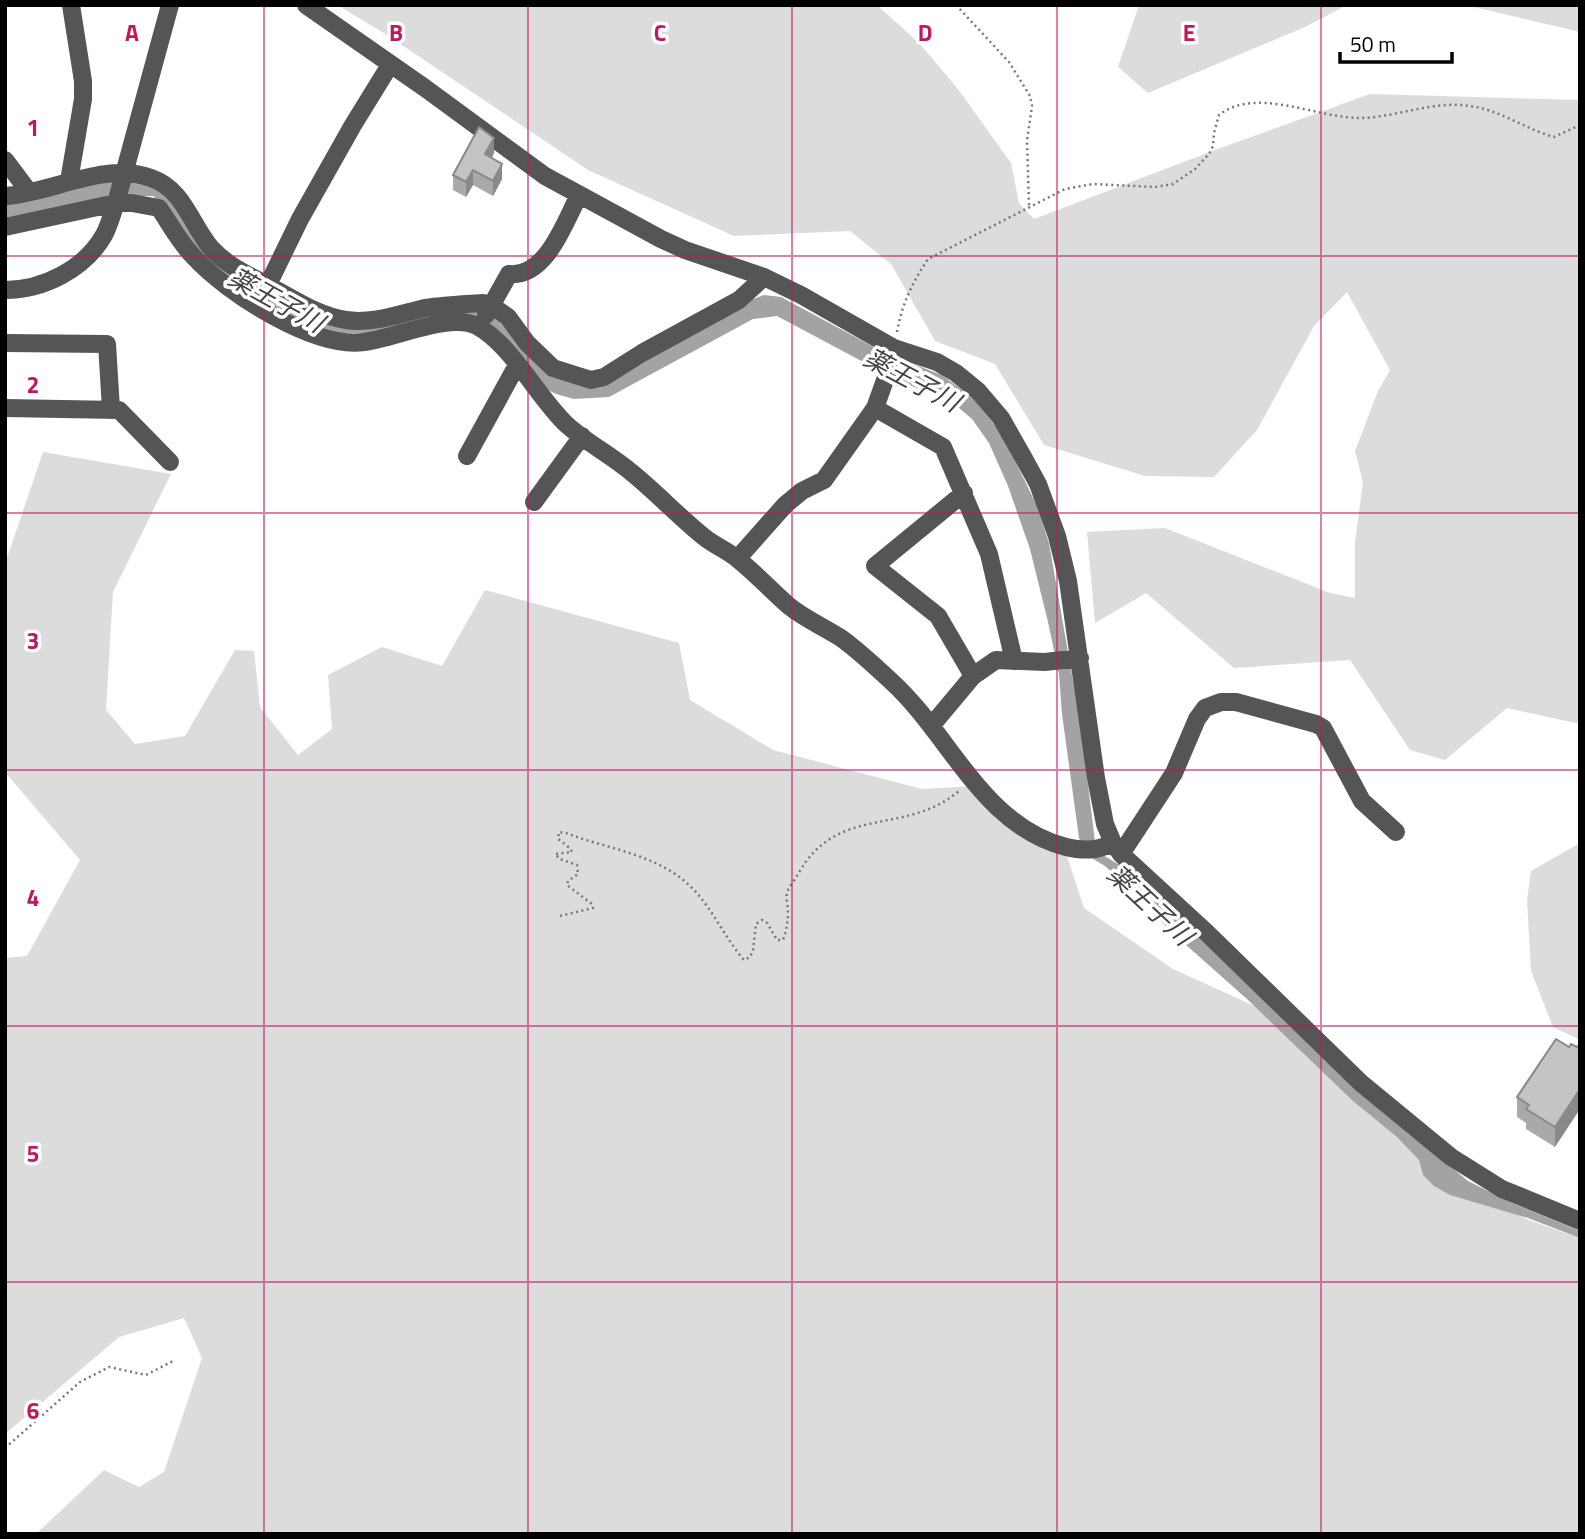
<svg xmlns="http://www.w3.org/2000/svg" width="1585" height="1539" font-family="'Titillium Web','Noto Sans JP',sans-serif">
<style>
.green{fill:#dcdcdc}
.water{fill:#a3a3a3}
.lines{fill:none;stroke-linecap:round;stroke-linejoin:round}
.path{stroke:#777;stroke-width:2.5;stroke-dasharray:2 3.5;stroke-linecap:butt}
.minor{stroke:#555;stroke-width:18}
.wall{fill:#a9a9a9}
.shaded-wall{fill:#898989}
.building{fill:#c4c4c4;stroke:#898989;stroke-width:2}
.grid{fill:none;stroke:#c2185b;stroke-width:2;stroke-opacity:0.55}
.labels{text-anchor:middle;stroke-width:7;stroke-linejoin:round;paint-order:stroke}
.water-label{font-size:26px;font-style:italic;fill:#444;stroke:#fff}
.grid-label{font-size:23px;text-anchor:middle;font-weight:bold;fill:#c2185b;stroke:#fff;stroke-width:7;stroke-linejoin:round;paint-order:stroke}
</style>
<rect width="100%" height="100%" fill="#fff"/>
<path class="green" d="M337,5H877L920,44L958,89L1011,163L1019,203L1034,219L1215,150L1370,94L1580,100V724L1507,708L1445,760L1410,750L1350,660L1234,668L1146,593L1095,623L1087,532L1165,528L1330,593L1355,598V542L1363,482L1355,451L1378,391L1390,370L1347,292L1314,326L1257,430L1214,477L1145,476L1044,445L995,364L935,341L891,264L850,231L734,236L588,170L384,33Z
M1139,5H1347L1305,27L1148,93L1118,67Z
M1465,5H1580V32Z
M43,452L171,474L113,592L106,710L135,744L185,736L235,650L254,651L260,707L298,755L332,729L328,675L382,647L442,666L485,590L679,643L690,700L773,750L922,789L974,786L1063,844L1084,908L1173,969L1283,1019L1450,1178L1526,1219L1580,1238V1534H36L104,1470L139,1487L164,1472L202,1358L184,1318L119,1337L5,1434V958L27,956L80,860L5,772V564Z
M1580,843V1040L1553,1027L1531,971L1527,900L1531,871Z"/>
<path class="water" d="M135,178L166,187L222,263L367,325L484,309L493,314L522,346L582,385L732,307L764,295L781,297L887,354L942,375L972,397L1002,434L1037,506L1049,543L1081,727L1095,842L1103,855L1139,877L1167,909L1172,911L1370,1100L1468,1181L1512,1203L1580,1231V1238L1528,1218L1450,1195L1434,1186L1423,1175L1419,1160L1397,1137L1353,1101L1247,999L1168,929L1137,894L1105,866L1088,856L1079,838L1062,714L1059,674L1048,622L1030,549L1008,486L989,443L972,419L952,402L899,381L777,316L753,319L609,397L574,399L556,394L546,389L487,326L384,334L325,333L268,306L201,258L167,208L153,196H128L5,221V201L109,180Z"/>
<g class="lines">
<path class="path" d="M956,5L1009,62L1030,96L1032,106L1027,141L1029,206
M897,332C902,304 912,283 928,259L1065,189L1093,184L1155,187L1173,184L1195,169L1209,154L1213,146L1214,133L1219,115C1256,86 1317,118 1359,118C1394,118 1434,100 1470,106C1500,110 1525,129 1554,137L1580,125
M560,916L593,908L592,904L567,885L568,881L578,874L577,865L560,859L555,854L572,852L570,848L558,839L559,832L566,833C607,849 657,854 690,886C712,907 724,937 744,960L750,957L753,951L756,924L762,920L767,923L777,940H783C787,929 788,920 788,909C787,904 786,897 787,893C789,886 795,880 798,874C838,803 904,837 959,791
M5,1448L80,1382L109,1367L146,1375L175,1360"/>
<path class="minor" d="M306,5L425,88L545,176L661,239L685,250L764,277L801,295L894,348L937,362L956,373L978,391L1001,418L1022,455L1038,484L1057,536L1068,581L1096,778L1105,824L1113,843L1121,854L1207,933L1361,1083L1451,1157L1502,1189L1580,1221
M5,160L29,192
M69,181L83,99V81L71,5
M5,196C53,193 103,161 151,178C184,189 191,225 211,248C227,266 249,275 269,286C294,299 318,316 346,320C372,324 399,314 425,308C443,305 464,304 483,303L491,305L508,317L527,343L553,368L591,380L604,377L642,353L739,300L764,277
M5,227L116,203H132L159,208C170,224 180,243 194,257C227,293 314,349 364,342C393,339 450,312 477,326C512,345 538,398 567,425C587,443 611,455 631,472C657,493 679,517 704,537C715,546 729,551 740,561C757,575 772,591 789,606C805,619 824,627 841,638C859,651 876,667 892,682C950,735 983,826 1066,847C1083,851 1097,851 1113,843
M5,290C43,290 85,269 104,235C109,226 112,214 116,203L170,5
M263,295L300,219L353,125L390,65
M486,315L509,274C546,278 565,222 579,195
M5,343L107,344L111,409
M5,408L119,410L170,462
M875,408L943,447L989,554L1014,661
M467,456L517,365
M964,493L875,566L938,616L973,676
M534,502L582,436
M738,558L785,505L802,491L824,480L875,408L894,355V348
M932,725L973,676L996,660L1045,662L1080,658
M1121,854L1174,773L1197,719L1205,708L1221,702H1236L1316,724L1323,728L1362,801L1396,832"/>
</g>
<path class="wall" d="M494,153L492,158L502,179L493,196L473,185L466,197L453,190V175Z
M1569,1047H1577L1555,1147L1526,1129V1123L1517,1117V1097Z"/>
<path class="shaded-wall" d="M494,138V153L485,170V154Z
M502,164V179L493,196V181Z
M473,170V185L466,197V182Z
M1580,1089V1109L1555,1147V1127Z"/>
<path class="building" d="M479,127L494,138L485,154L502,164L493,181L473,170L466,182L453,175Z
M1556,1039L1569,1047L1571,1044L1577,1047L1580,1044V1089L1555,1127L1526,1109L1529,1105L1517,1097Z"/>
<path class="grid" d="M264,5V1534M528,5V1534M792,5V1534M1057,5V1534M1321,5V1534M5,256H1580M5,513H1580M5,770H1580M5,1026H1580M5,1282H1580"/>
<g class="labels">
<g class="water-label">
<text transform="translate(276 300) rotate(29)" y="9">薬王子川</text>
<text transform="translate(912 380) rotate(28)" y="9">薬王子川</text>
<text transform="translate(1150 905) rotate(43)" y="9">薬王子川</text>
</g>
</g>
<g class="grid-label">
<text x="132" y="41">A</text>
<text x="396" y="41">B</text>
<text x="660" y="41">C</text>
<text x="925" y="41">D</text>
<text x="1189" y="41">E</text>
<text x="33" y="136">1</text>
<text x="33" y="393">2</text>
<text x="33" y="649">3</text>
<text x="33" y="906">4</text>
<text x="33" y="1162">5</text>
<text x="33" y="1419">6</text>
</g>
<rect width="1585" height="1539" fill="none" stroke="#000000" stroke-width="14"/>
<path d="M1340 52v10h112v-10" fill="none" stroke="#000000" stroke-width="3.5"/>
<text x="1350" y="52" font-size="21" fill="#000000" stroke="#ffffff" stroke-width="5" paint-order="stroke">50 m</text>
</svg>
